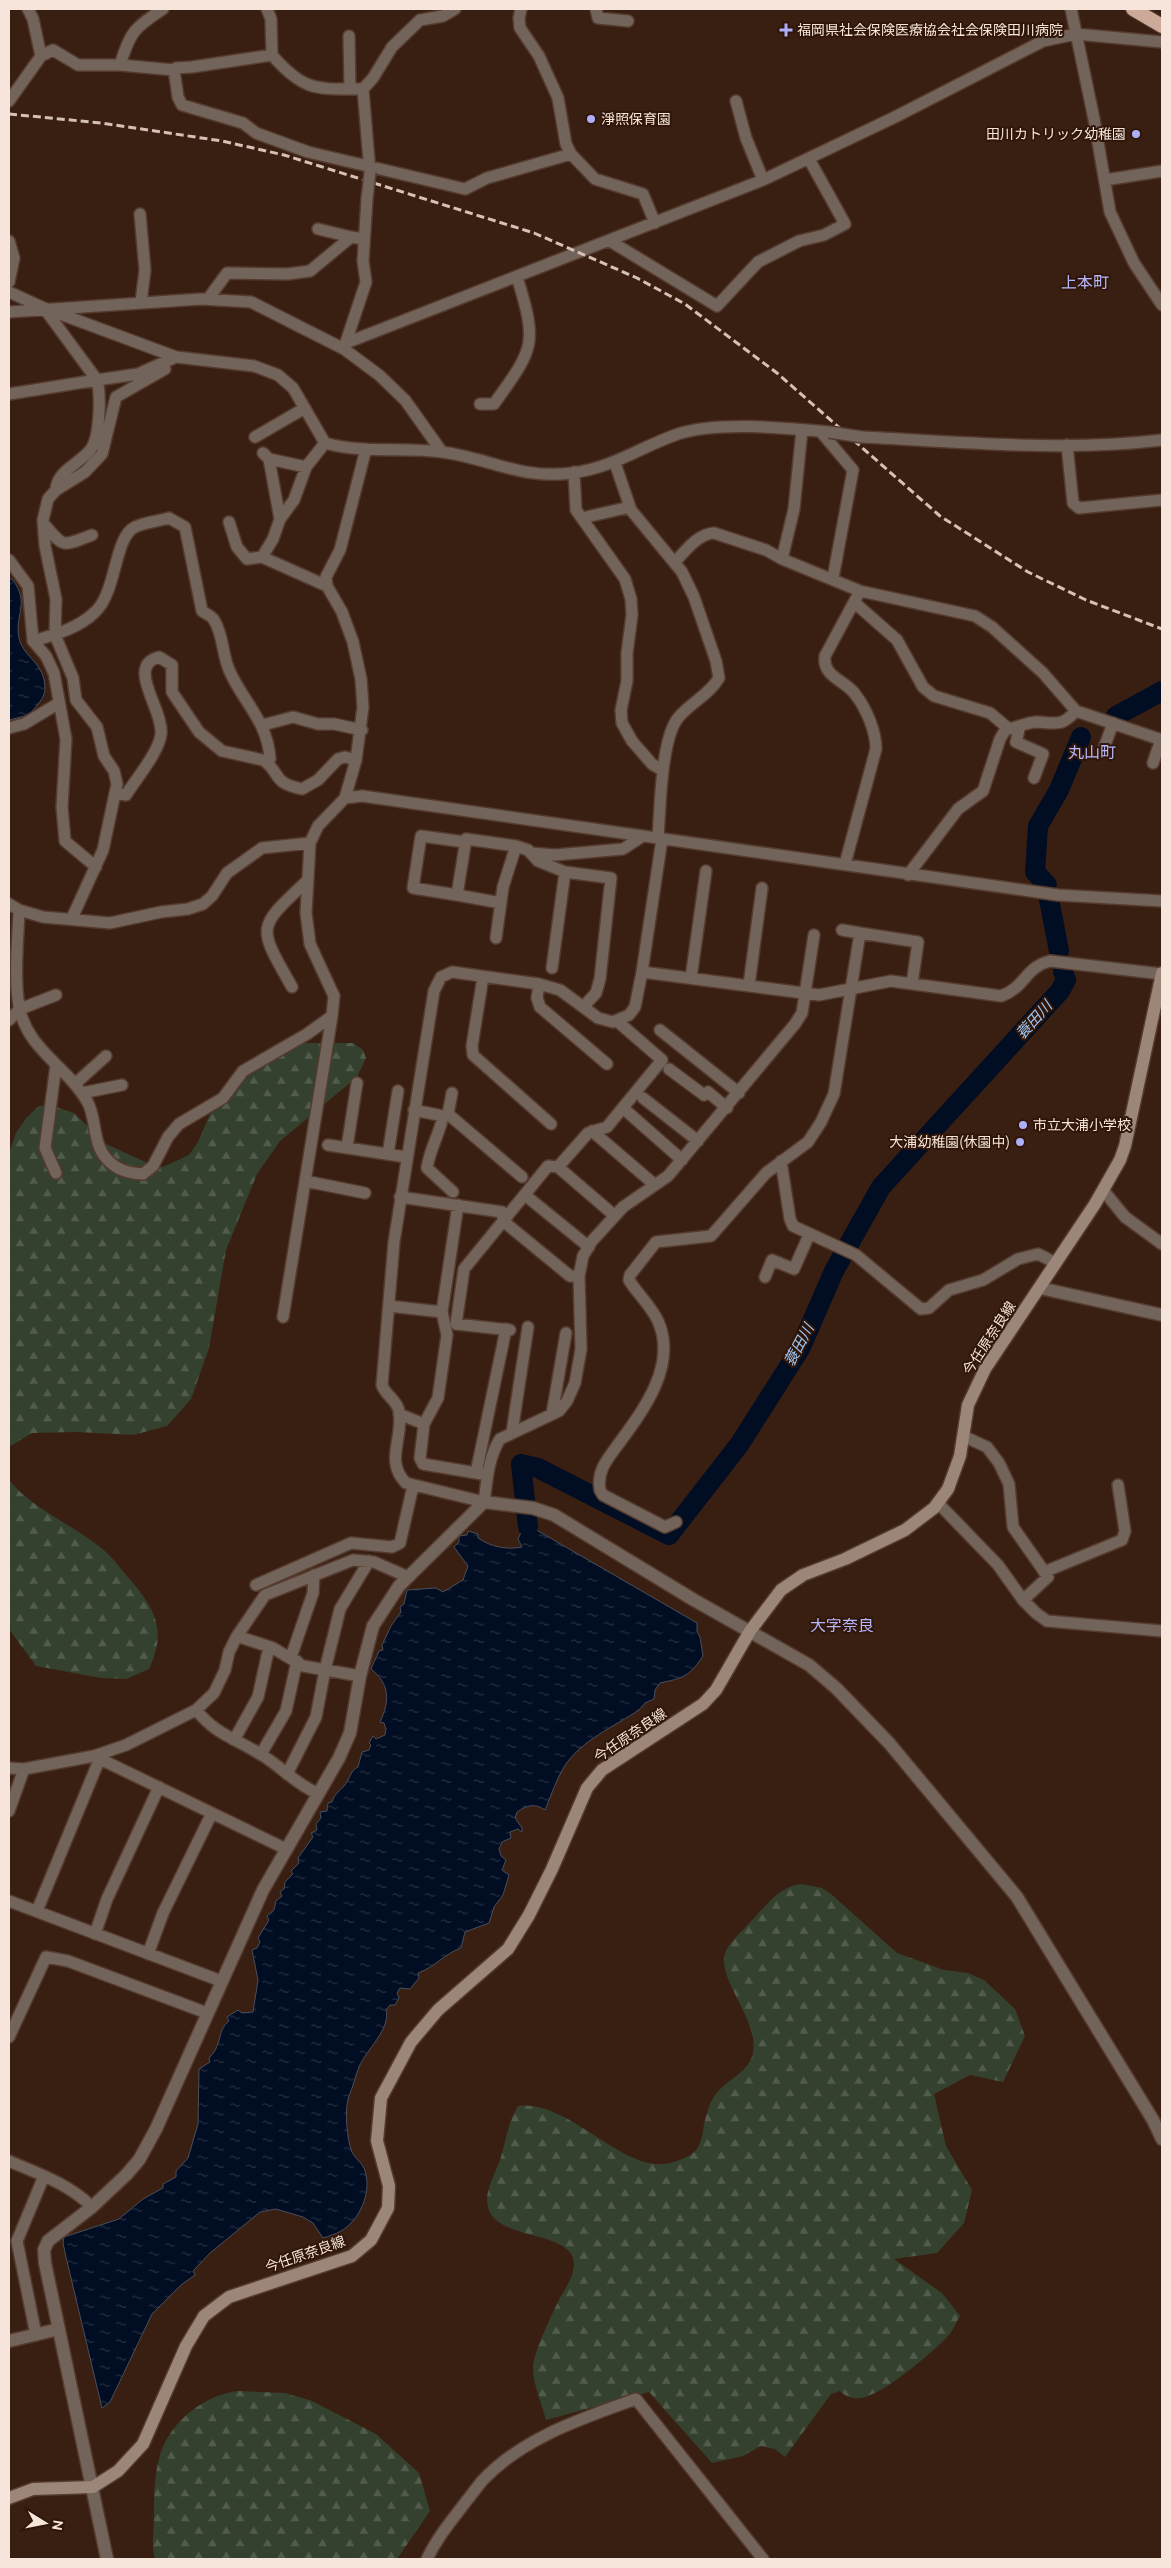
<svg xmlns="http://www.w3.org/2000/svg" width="1171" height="2568" font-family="Ubuntu,'Noto Sans JP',sans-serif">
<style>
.forest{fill:url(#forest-firs)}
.water{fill:url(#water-ripples);stroke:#4a4e5a}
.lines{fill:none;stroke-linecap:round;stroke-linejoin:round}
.river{stroke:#000d22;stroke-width:20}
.minor-casing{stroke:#543b2d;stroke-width:14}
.tertiary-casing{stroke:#543b2d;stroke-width:15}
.secondary-casing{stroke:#543b2d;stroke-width:15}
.trunk-casing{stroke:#543b2d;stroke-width:16}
.minor{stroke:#72635b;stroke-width:11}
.tertiary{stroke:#72635b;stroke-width:12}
.secondary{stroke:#9c8579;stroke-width:12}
.trunk{stroke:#ccaa9a;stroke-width:14}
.rail{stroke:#d5c1b7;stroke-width:3;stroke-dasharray:8 4;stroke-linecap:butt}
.minor-bridge-casing{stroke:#543b2d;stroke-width:14;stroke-linecap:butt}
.minor-bridge{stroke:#72635b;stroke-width:11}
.poi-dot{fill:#afaefa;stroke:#2f1608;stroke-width:2}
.labels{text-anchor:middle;stroke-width:4;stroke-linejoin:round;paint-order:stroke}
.poi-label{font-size:14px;fill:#f7e5dc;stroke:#2f1608;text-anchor:start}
.street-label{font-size:14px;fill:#f7e5dc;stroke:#2f1608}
.water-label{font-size:15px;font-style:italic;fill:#9ec7f6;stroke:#2f1608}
.quarter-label{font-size:16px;fill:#b6b6fd;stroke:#2f1608}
</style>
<defs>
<pattern id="forest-firs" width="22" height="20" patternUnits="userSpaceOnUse" patternTransform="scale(1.25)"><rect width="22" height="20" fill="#34412f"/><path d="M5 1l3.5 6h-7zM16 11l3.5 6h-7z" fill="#525c4d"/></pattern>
<pattern id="water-ripples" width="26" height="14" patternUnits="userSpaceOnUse" patternTransform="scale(1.25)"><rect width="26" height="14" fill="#000d22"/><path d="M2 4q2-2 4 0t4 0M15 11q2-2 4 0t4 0" fill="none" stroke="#263042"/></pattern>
</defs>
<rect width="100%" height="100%" fill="#391f11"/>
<path class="forest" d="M298,1043H353L363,1050L366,1058L357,1077L280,1141L257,1174L226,1250L209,1348L191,1399L167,1426L133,1435L77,1432L32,1433L9,1447V1153L16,1133L27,1117L39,1106L50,1105L74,1113L106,1144L152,1165L163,1167L189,1155L198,1142L219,1093L253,1059Z
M9,1480C35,1512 76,1525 107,1553C114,1560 121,1569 127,1576C154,1607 168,1629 149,1669L126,1679L101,1678L36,1666L9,1629Z
M801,1884L822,1888L831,1894L897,1953L944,1970L968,1973L984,1980L1015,2009L1025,2036L1003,2082L970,2075L934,2094L946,2146L972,2190L964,2223L937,2253L894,2259L942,2293L960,2316C956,2322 953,2331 948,2336C933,2352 889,2389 868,2396C858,2400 848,2399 840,2391L831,2394L785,2457L775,2449L761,2446L743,2456L712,2463L649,2392L546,2420C542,2404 533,2384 533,2368C533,2353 552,2314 559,2300C564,2290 574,2277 574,2265C575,2229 496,2242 488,2207C484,2191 495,2174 500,2160C506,2141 508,2122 518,2106C569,2099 624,2175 670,2163C711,2152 697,2138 709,2107C718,2080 748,2077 753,2053C760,2018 710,1974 728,1947C736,1936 747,1926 756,1916C770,1901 780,1887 801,1884Z
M239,2391L285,2393L312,2401L376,2434L419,2473L430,2511L397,2559H155C151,2547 154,2530 154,2517C154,2496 154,2472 161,2452C172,2420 206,2394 239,2391Z"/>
<path class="water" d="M9,579H12C31,603 14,616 19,638C24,659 45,662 45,689C45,699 34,708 29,715L9,720Z
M520,1511L530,1513L533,1528L697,1623V1632L700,1637L703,1656C689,1677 683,1678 660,1683L655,1690L654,1699L645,1703L639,1710C615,1726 580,1741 564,1767C556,1780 551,1796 545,1810C535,1803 527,1805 517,1812L515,1818L522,1828V1832L518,1829L510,1832L511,1838L502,1842L499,1849L501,1856L506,1860L502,1870L509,1875L503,1895L494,1907L489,1923L465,1932L461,1948C444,1954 435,1967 418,1973L419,1978L410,1989L400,1988L397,1993L399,1998L395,2005H390L386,2010C391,2029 366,2050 359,2067C355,2077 353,2087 349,2096C344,2108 347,2141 352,2152C355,2159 363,2163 365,2171C372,2192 360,2220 341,2231C336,2234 329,2236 323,2238L313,2223L303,2217L276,2209L260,2212L210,2253L193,2271L195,2275L181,2285L152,2314L110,2402L102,2408L66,2257L63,2243L64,2237L119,2219L143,2199L163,2188V2184L176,2177V2171L188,2158L198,2124L199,2069L210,2062L209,2058C223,2045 217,2029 229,2021L227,2017L238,2010L242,2013L253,2012L258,1980L252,1950L257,1948L260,1942L258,1938L269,1920L267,1916L274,1910L276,1901L282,1896L280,1892L284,1889L285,1882L293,1874L291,1871L299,1863L298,1858L313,1837L311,1833L317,1830L316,1824L321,1818L320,1812L327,1811L328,1803L332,1802C335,1793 339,1792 344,1786C350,1779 350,1771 358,1767L362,1752L369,1750L371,1745L369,1743L373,1736L376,1739L385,1735L386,1729L384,1723L380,1722C390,1701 390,1684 371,1669L379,1651L383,1650L382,1645L391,1626L401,1612L400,1607L404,1604L407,1590L436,1588L443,1592L463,1580L468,1566L454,1547L459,1542V1536L467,1535L468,1531L478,1534V1538C491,1547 507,1550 522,1547L518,1539L525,1524Z"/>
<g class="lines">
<path class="river" d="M1116,716L1162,691
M1047,885L1035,872L1038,826L1059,790L1081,737
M1049,899L1059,951
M528,1527L521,1464L538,1468L669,1535L739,1445L800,1349L834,1271L881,1187L1060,991L1066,980L1063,971"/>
<g class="minor-casing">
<path id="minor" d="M28,9L33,19L41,56L53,50L78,65H120L174,70L176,68L192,67L272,55C304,92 317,89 363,89
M267,9L271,19L272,55
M521,9L519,18L520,28L539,56L558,98L566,144L571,154L595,179L643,194L655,223
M596,9L598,18L628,21
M1071,9L1094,119L1110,212L1134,263L1162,305
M349,36L350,89
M120,65C130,32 134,28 163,9
M174,70L178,97L182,105L243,123L256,133L308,152L465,189L487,178L571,154
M9,101L41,56
M736,101L746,138L763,180
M370,172L363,89L373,78L392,47L420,20L443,16L455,9
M1105,180L1162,171
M140,214L145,270L141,302
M318,229L351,237
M9,241L14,258L9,282
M610,241L717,306L758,262L799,241L824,235L845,224L809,159
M9,292L44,308L176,357
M208,299L227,273L288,274L310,271L351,237L364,239
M9,312L201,299L251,302L344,349L379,375L405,400L442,452
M346,343L763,180L895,117L1043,41L1076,34L1162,42
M344,348L366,282L363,261L367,199
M9,394L97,380L44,308
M480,404H494C534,348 538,345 517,277
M802,430L794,509L782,559L860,591L975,616L992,627L1043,673L1076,711L1162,740
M821,432L853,470L833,578
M255,437L305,408
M862,437C961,442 1063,452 1162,440
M1067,445L1073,503L1079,508L1162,500
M263,453L269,459L306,467L325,443
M615,463L631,510L682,572L694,597L716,661L719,678C709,695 690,703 678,718C661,739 660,811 658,838
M574,472L576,510L625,579L631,599L632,615L627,653V681L621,710L622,723L632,741L652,764L662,770
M56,490C56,471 81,463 91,449C100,436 101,395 97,380L138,374L176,357L254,366L278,375L293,388L325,443C363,454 403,447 442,452C489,458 521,480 572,473C615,467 640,447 678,434C718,421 787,428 829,432
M582,518L630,507
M280,519L294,500L306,467
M229,522L237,547L247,559L262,557L327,586
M44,524C65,549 62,546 92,535
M262,557L273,539L280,519L269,459
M9,560L28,586L33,641L46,656L54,673L66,739L62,807L65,841L96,867
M675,562C686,550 698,534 714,533L766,550L782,559
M855,603L897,640L923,687L934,696L990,713L1009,729C1018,727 1028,722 1037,722C1057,723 1061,727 1076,711
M33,641C54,635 79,628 95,612C117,592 114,537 135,527C145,522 159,521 169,518L185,527L202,611C206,614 212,616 214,620C224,636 222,656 230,672C244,703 268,722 270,759L267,763
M263,725L293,717L318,724H334L362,730
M1020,726L1016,742L1043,754L1034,778
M9,728L24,724L59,703
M1104,748L1113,723
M1153,763L1161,739
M115,793L126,795C136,779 159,752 161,734C164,710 125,666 159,657L172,665V692L199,732L222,751L263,760C282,773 270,782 302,789L318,780L338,759L345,757L356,760
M345,798L362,796L1058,895L1162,901
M662,839L642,972L635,1007L629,1015L613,1022L598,1018L560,990L539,984L452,972L441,977L434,991L394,1242L382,1385C385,1395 397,1400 399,1411C404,1438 384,1461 406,1483L484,1502C487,1481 488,1458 500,1439L559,1411L567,1401L575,1383L581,1349L579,1276L583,1256L592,1241L623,1207L668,1176L795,1024L802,1013L814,935
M465,842L421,836L413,888L457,895L466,839L516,846L528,850L538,861L565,872
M531,853L555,855L623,849L643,836
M845,864L876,749C876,731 866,708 855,694C845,680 822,677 825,656L860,591
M908,875L958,809L983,791L1000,739L1007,727
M457,895L501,903
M9,904L19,910L43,917L110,923L161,912L188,909L203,904L212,896L227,873L262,848L310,843
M19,910C18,938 14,978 19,1006C27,1050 66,1065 87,1101C97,1118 92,1142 106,1158C116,1170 128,1173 143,1174L153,1166L168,1137L179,1124L223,1098L243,1071L307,1034L332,1016L334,996L310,944L306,913L310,843L318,826L345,798L356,760L363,707L361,679L353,642L342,612L327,586L326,577L340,550L366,449
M72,918L103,850L117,784L114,771L104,756L97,727L76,700L73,678L55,635L56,599L45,546L43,520L48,499L56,490L85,472L102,454L116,397L165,369
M842,930L860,933
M496,938L503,887L516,846
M552,968L565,872L611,878L600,979L596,993L584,1006
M642,972L819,995L891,981L1001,996C1025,988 1025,967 1050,961L1162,974
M483,977L472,1046L473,1055L551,1124
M691,978L706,871
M539,984L537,998L540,1007L607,1064
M749,985L762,888
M292,987C257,925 256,929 308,880
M9,1020L20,1009L56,995
M660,1030L739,1093
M669,1069L704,1095L708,1092L727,1108
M75,1084L106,1056
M82,1093L122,1085
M643,1098L698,1141
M623,1108L682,1160
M414,1110L443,1116L448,1114L452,1093
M448,1114L522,1177
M443,1116C439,1136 430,1148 427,1168L453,1192
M592,1131L655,1185
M328,1145L406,1157
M347,1147L357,1083
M388,1154L398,1091
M781,1161L790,1219L793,1226L856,1255L921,1309L929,1308L949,1290L983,1280L1018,1259L1038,1254L1056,1263
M558,1167L615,1216
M56,1173L45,1148L56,1065
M305,1181L365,1193
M1103,1190L1125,1217L1162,1244
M525,1195L589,1247
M400,1197L502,1212L503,1221L570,1276H579
M765,1277L772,1260L794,1269L809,1235
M389,1306L442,1312
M283,1317L332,1016
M510,1330L456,1324L464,1269L548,1166L558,1167L588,1133L607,1127L662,1060L617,1021
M399,1414L424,1424L420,1458L423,1464L482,1474
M552,1414L566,1333
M424,1424L438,1398L447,1335L442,1312L458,1205
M512,1432L528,1327
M963,1436L987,1447L999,1463L1009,1484L1013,1527L1048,1577L1023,1600L1036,1613L1047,1621L1162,1631
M476,1473L506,1329
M938,1503L998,1565L1023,1600
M676,1522L665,1527L603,1495L600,1490C597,1471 606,1461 617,1446C642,1412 678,1366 658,1321C652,1308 641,1297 633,1286L629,1280L630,1275L656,1242L711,1236L766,1173L808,1142L821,1122L834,1094L860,933L918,942L912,984
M1044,1572L1122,1540L1125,1531L1118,1485
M256,1585L351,1543L392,1547L400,1543L413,1486
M237,1636L265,1595L353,1560L374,1562L408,1577
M291,1657L313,1593L314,1575
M196,1710C218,1736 233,1737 260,1754C280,1765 295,1784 317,1793
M234,1740L258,1697L269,1647
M261,1754L286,1711L297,1661
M94,1756L286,1849
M9,1768L24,1769
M287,1774L316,1717L325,1670L340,1609L369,1561
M9,1811L24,1769L94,1756L126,1745L196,1710L214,1693L225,1670L229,1652L237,1636L273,1648L303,1666L360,1676
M9,1901L221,1981
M37,1911L100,1758
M95,1934L107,1899L159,1787
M148,1954L163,1913L212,1813
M9,2037L46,1957L68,1961L207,2013
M9,2161C39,2174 69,2184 92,2207
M36,2335L17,2241L44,2176
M427,2559C436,2540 448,2525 461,2508C468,2499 475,2490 482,2481C522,2438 583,2418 636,2399L763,2559"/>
</g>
<g class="tertiary-casing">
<path id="tertiary" d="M1040,1288L1162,1315
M9,2341L59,2329
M107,2559L45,2263L44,2250L48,2241L92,2207L126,2175L139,2160L156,2129L263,1890L339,1758L350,1733L360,1676L373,1626L399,1586L484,1502L533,1508L554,1515L694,1600L809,1665L836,1688L889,1743L1017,1897L1153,2120L1162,2139"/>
</g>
<g class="secondary-casing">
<path id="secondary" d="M9,2498L33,2489L93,2487L118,2471L143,2444L186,2346L204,2316L229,2297L352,2256L371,2240L388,2208L389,2186L377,2141L381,2098L411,2042L438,2010L508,1949L529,1915L552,1869L587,1788L602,1770L703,1704L716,1690L750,1631L781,1590L803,1575L845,1559L905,1530L934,1508L948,1489L960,1456L968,1405L985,1369L1095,1204L1120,1160L1125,1146L1162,973"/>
</g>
<g class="trunk-casing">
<path id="trunk" d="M1133,9L1162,26"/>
</g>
<use href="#minor" class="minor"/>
<use href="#tertiary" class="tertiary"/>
<use href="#secondary" class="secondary"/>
<use href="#trunk" class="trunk"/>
<path class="rail" d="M9,114L101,123L222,141L284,155L534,233L637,278L685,304L777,373L940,516L1028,572L1086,600L1162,629"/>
<g class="minor-bridge-casing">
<path id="minor-bridge" d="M367,199L370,172
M829,432L862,437"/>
</g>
<use href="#minor-bridge" class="minor-bridge"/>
</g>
<g class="poi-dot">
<path d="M783.5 22.5h5v5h5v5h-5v5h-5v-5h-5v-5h5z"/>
<circle cx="591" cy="119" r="5"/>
<circle cx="1136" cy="134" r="5"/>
<circle cx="1023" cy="1125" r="5"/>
<circle cx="1020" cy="1142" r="5"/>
</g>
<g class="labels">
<g class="poi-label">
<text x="797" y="35">福岡県社会保険医療協会社会保険田川病院</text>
<text x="601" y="124">淨照保育園</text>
<text x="1126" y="139" text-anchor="end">田川カトリック幼稚園</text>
<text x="1033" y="1130">市立大浦小学校</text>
<text x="1010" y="1147" text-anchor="end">大浦幼稚園(休園中)</text>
</g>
<g class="street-label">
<text transform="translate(989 1338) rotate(-57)" y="5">今任原奈良線</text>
<text transform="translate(630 1735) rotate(-34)" y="5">今任原奈良線</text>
<text transform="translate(305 2254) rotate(-19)" y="5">今任原奈良線</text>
</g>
<g class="water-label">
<text transform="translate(1034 1020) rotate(-48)" y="5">蓑田川</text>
<text transform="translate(799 1345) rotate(-62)" y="5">蓑田川</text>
</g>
<g class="quarter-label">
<text x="1085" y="288">上本町</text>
<text x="1092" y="758">丸山町</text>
<text x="842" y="1631">大字奈良</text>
</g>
</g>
<rect width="1171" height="2568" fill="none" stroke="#f7e5dc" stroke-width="20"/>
<g transform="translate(45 2523) rotate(100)" stroke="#2f1608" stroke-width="4" paint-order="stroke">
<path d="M0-4L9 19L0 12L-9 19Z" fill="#f7e5dc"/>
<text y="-8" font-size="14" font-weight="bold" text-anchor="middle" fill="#f7e5dc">N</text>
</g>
</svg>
